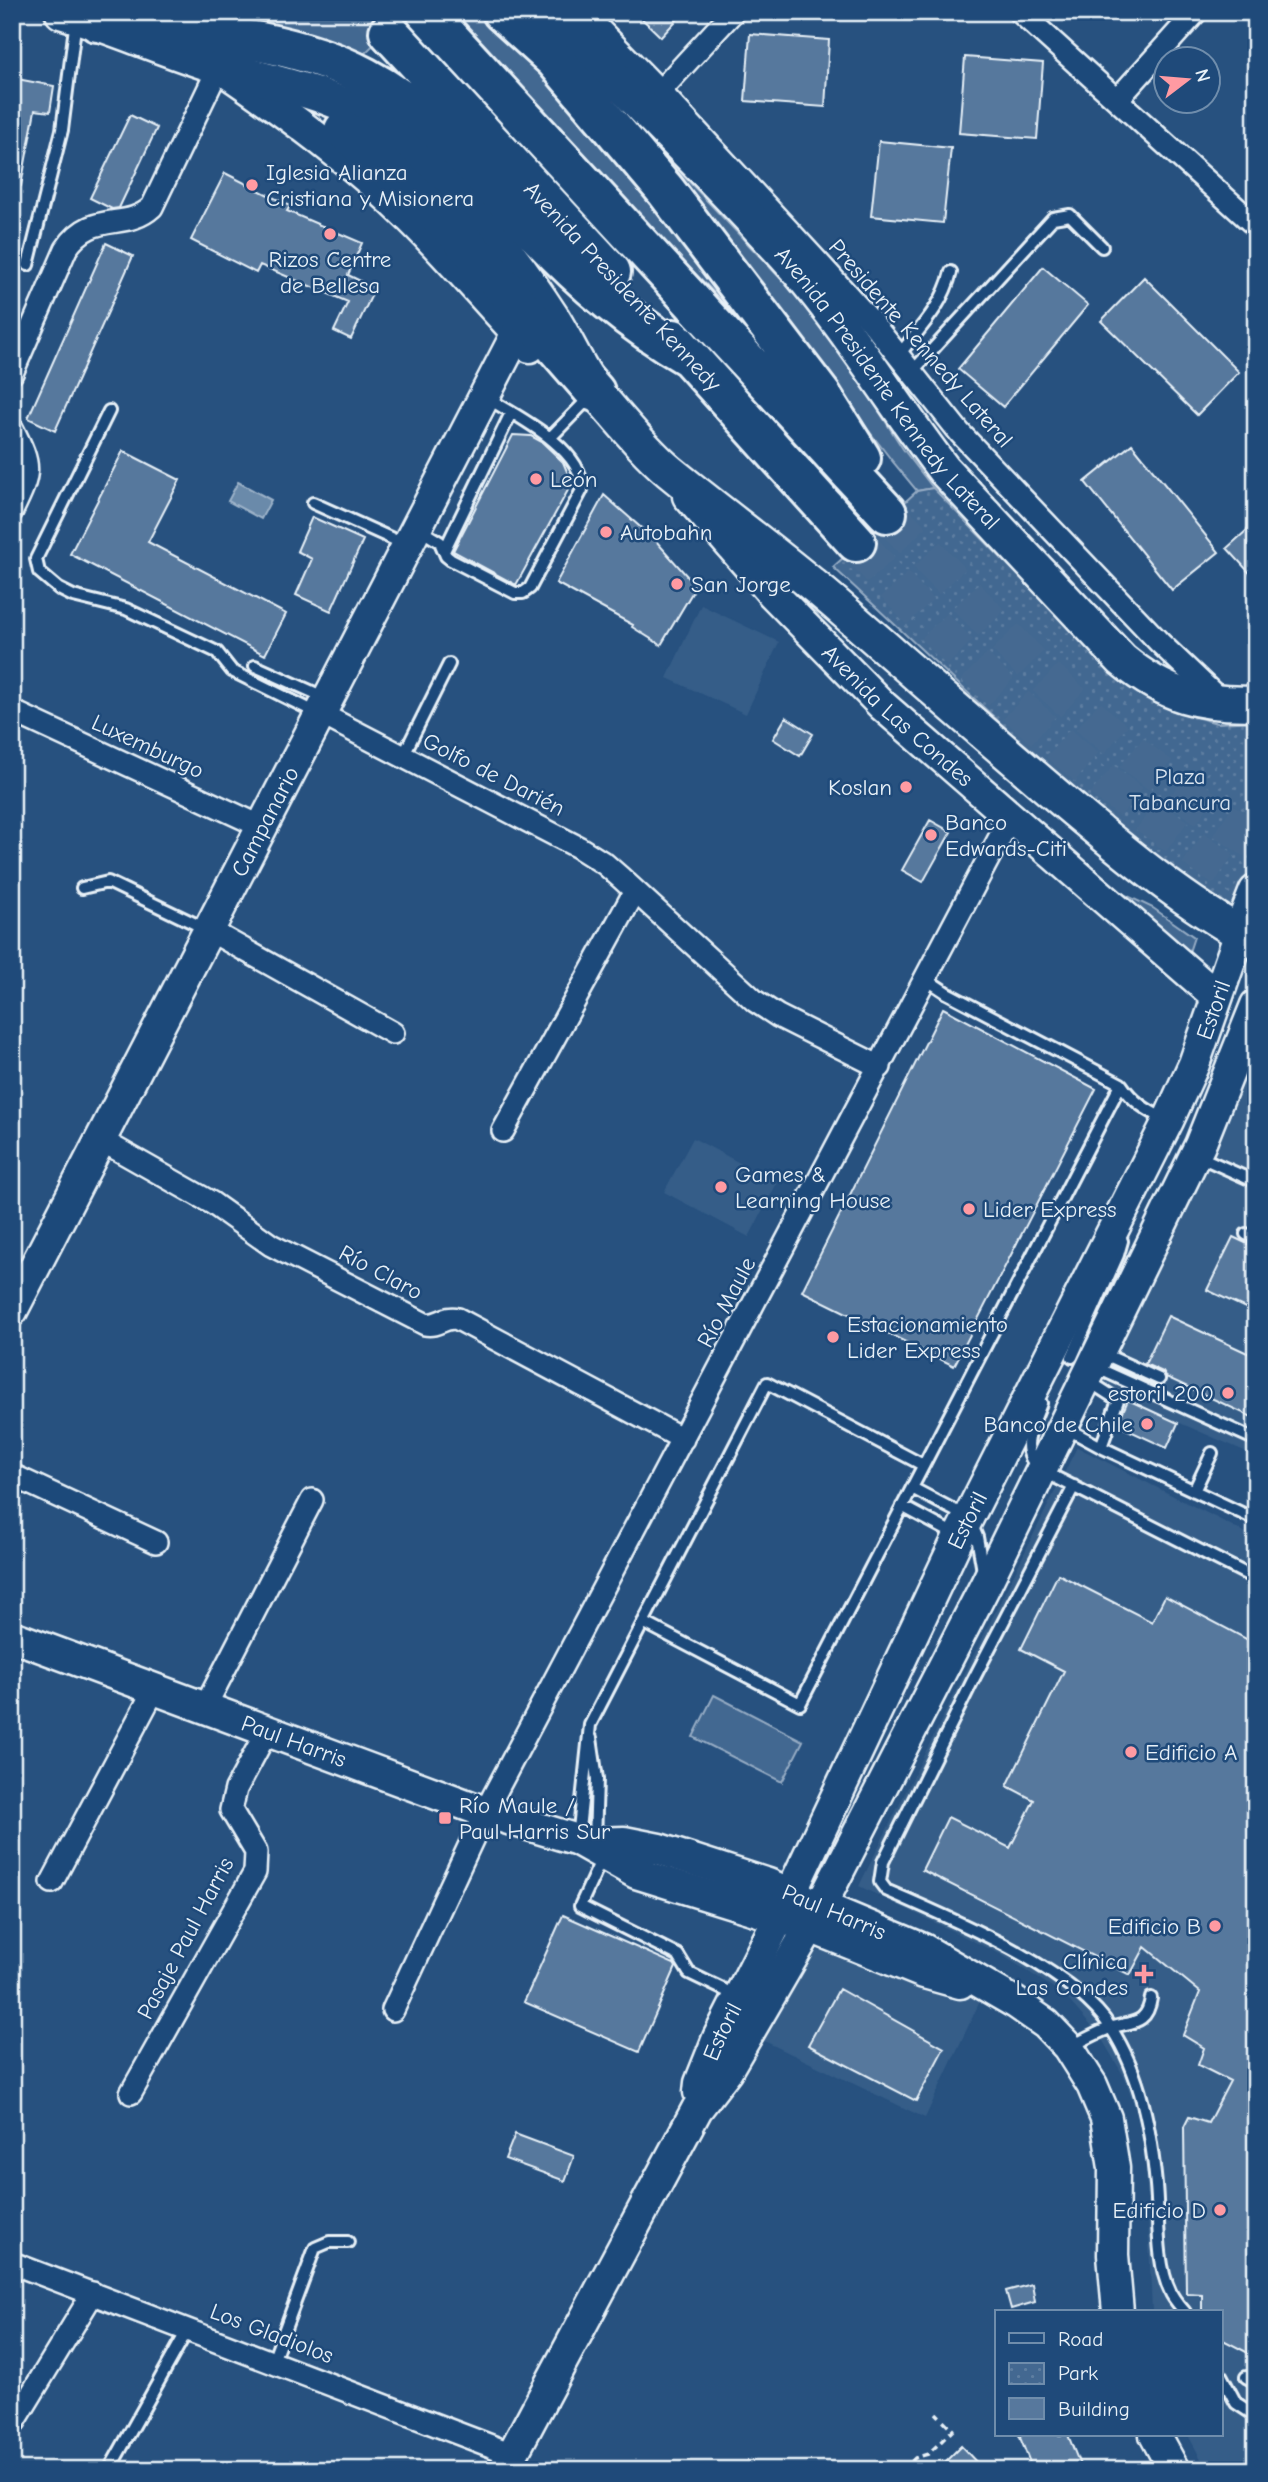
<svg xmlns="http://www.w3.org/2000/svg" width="1268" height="2482" font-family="'Comic Neue',sans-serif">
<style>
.built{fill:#355d88}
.grass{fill:#436891;stroke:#96acc4;stroke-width:2}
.park{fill:url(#park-dots);stroke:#96acc4;stroke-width:2}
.water{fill:#6b8aaa;stroke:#9db3c9;stroke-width:2}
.building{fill:#57789d;stroke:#e8f1f8;stroke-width:2}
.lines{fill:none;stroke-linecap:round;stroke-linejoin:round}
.highway-tunnel{stroke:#446991;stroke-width:38;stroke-dasharray:38 19;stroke-linecap:butt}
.lane-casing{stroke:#e8f1f8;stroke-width:16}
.street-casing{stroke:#e8f1f8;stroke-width:26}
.secondary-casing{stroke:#e8f1f8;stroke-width:35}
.primary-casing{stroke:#e8f1f8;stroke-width:38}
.highway-casing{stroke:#e8f1f8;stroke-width:44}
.path{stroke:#e8f1f8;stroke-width:3.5;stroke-dasharray:7 5;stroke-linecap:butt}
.lane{stroke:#1f4a7a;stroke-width:10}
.street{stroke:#1f4a7a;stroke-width:21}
.secondary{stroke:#1f4a7a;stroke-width:30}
.primary{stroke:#1f4a7a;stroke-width:33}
.highway{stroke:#1f4a7a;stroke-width:38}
.poi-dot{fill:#ff9aa2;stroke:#1f4a7a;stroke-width:2.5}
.labels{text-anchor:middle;stroke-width:5;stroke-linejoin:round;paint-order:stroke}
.poi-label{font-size:23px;fill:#e8f1f8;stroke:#1f4a7a;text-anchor:start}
.street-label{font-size:23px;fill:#e8f1f8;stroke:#1f4a7a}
.park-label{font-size:23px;fill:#d8e3ee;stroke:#1f4a7a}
</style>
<defs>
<pattern id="park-dots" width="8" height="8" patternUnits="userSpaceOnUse" patternTransform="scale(1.75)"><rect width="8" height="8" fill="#436891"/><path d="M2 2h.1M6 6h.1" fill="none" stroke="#5e7ea1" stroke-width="1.8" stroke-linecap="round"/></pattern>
</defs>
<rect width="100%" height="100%" fill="#27517f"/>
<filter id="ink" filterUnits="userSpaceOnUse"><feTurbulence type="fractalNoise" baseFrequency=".0143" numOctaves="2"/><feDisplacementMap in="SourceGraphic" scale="14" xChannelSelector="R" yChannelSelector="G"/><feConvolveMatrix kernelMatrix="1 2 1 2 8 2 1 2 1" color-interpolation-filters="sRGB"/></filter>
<g filter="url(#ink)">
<path class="built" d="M701,605L779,642L746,714L667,678Z
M1256,1050V1456L1097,1387Z
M693,1138L777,1183L749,1237L664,1192Z
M1077,1447L1256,1538V2470H1207L1188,2435H1221V2312H1152L1146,2172L1141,2126L1125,2078L1100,2036L1063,1994L1002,1955L859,1886Z
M832,1948L935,1993L981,1999L925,2118L758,2038L808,1958L815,1952Z"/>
<path class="grass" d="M163,12H408L364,54Z
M449,12H484L549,70L735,304L732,310L605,184Z
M587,66L646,129L676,168L798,297L847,361L903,449L933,488L917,491L893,462Z
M1115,890L1153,908L1194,937L1188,955Z
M714,1695L803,1741L782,1782L693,1737Z"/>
<path class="park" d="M933,488L1045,603L1136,691L1174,711L1217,723L1256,721V852L1230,913L1142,855L833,567L917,491Z"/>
<path class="water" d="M238,482L271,500L261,519L228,501Z"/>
<path class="building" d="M635,12H684L661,37Z
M750,34L829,40L825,107L745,101Z
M965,57L1043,63L1037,139L959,133Z
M12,78L54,86L50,112L35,110L21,186L12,185Z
M130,115L157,128L119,208L112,209L90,198Z
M879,141L951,148L943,223L871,216Z
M225,173L290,206L287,211L362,243L348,275L375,288L351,339L334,331L348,302L260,265L256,273L191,240Z
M106,243L133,256L55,431L28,418Z
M1043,267L1088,305L1003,407L958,369Z
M1144,277L1239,372L1197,415L1101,321Z
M513,435L531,436L542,442L563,462L572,483L516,585L453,551Z
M1132,444L1219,552L1172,590L1085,482Z
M123,451L180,480L148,542L286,614L265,655L70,554Z
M604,495L656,541L696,586L661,645L632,627L633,625L556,583Z
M312,517L363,540L331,611L296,595L312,559L297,551Z
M1256,522V580L1227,548Z
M786,717L813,734L800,756L773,739Z
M930,820L951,832L923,882L902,870Z
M943,1008L1096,1089L954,1366L802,1291Z
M1233,1237L1256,1248V1313L1207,1290Z
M1168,1316L1256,1357V1419L1166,1377L1163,1372L1145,1364Z
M1128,1400L1178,1423L1167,1448L1117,1425Z
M1058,1574L1152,1622L1165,1596L1256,1644V2357L1221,2339V2312H1202V2294L1186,2293L1184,2127L1189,2117L1208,2123L1230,2081L1198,2065L1204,2048L1183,2035L1200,1992L1145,1947L1130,1975L922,1870L948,1817L1010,1848L1034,1800L1007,1786L1064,1671L1021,1649Z
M563,1915L674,1964L676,1967L639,2052L524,2002Z
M839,1989L944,2048L916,2101L808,2045Z
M515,2134L574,2156L565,2181L505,2159Z
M1032,2284L1035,2302L1011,2309L1006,2291Z
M1019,2435H1068L1082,2470H1033Z
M961,2446L984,2470H937Z"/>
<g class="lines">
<path class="highway-tunnel" d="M235,12L273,59
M371,12L389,32
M887,513C929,556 970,601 1012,644C1085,719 1168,786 1256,842
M856,542C978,680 1101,790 1256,891"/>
<g class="lane-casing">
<path id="lane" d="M28,265L62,130L76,19
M898,356C919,329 943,306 951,272
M911,373L1053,218L1070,215L1102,247
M109,411L36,559L39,572L59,589L73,596L126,609L217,652L232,671L319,714
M551,437L591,396
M313,503L406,545
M417,528L440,542L446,556L451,560L515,593H523L530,588L582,490C585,450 517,416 487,398
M444,551L511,413
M255,666L326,698
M403,756L449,664
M82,888L108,882L208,930
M1121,1084C1133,1102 1146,1110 1165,1119
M1198,1156L1256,1182
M1246,1234L1256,1238
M1102,1353L1159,1379
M1072,1357L1118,1255L1122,1241
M1095,1367L1256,1440
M1087,1380L1118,1400L1101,1447
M1041,1403C1032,1427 1017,1451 1041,1470L1256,1579
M1066,1428L1101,1447L1250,1517L1256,1516
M1074,1486L972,1682L883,1862L880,1882L886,1890C951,1919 1072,1967 1111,2028C1141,2074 1151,2131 1156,2185C1159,2216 1156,2263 1170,2291C1173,2299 1180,2306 1185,2312
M912,1488L969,1518L977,1537L983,1571
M1194,1491L1212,1453
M902,1506L958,1536
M643,1622L800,1704L1121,1084L947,993L926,979
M591,1738L597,1779L595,1841
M578,1839L590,1725L767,1383L923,1465
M602,1858L580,1906L678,1955L689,1973L739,1997
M1069,2047C1083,2041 1096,2033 1110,2028C1131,2021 1147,2026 1151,1998
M273,2361L315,2248L329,2242H348
M1221,2375L1236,2403L1256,2416
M1246,2377L1256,2382
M109,2470L188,2329"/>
</g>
<g class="street-casing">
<path id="street" d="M583,12L660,91L828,273L870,320L960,433L1160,643L1221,701
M1020,12L1256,226
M660,91L733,12
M1117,100L1196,12
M12,373L66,249C92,209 125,232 152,207L219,67
M12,428C32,467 31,472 12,511
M12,711L262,827
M321,714L578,847L605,864L621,878L755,1001L778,1016L880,1067
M209,930L393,1033
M503,1131L635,891
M99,1139L212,1203L271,1245L425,1324C438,1327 445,1315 458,1319L683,1439
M12,1475L156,1542
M205,1707L312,1500
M52,1882L155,1688
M393,2010L485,1812L1011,816
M131,2093L255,1872L256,1852L231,1810L236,1789L267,1731
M12,2263L512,2454
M12,2426L93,2293"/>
</g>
<g class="secondary-casing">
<g id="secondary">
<path d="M228,73C292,117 354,163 409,217C451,258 489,304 530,347"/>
<path id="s1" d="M688,496L772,593L883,706L1216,996"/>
<path id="s2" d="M12,1311L517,333"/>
<path id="s3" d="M12,1636L485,1812L578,1840L595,1843L624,1842L659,1849L768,1884L923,1949L1016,2003L1046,2024L1068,2047L1092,2085L1106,2118L1114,2168L1113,2255L1118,2312"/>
<path d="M581,1842L636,1873L810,1927L924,1973L960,1983"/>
<path id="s4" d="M699,2092L700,2083L718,2038L779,1918L959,1536L1168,1121L1194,1064L1240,933"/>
<path d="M1155,2435L1174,2470"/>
<path d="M504,2470L697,2109L727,2070L810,1927L986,1584L1200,1145L1256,1005"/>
</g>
</g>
<g class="primary-casing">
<g id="primary">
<path d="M62,12C114,27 164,50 216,66C272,83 333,92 383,126C447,170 510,252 552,317C567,340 583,379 600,397C622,422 644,450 669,471C725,517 784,559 839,607C911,670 983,733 1056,795C1120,849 1182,902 1256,942"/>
<path id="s5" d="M553,12C632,101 721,182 799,272C852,335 894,405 944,470L1122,660C1166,696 1200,705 1256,703"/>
<path d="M1240,933L1256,892"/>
</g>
</g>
<g class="highway-casing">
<path id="highway" d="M426,12L887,513
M502,12L555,60L666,191L822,396L861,458
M97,22C186,33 284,34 365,77C436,114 483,178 537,234C584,283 630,323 689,357
M389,32L611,272
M344,130L453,229L595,392
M673,339L856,542"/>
</g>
<path class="path" d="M903,2470L915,2458L928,2454L953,2430L936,2413"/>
<use href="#lane" class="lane"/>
<use href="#street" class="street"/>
<use href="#secondary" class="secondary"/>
<use href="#primary" class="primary"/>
<use href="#highway" class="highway"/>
</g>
</g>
<g class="poi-dot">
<circle cx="252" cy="185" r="7"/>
<circle cx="330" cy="234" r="7"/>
<circle cx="536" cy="479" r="7"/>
<circle cx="606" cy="532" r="7"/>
<circle cx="677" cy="584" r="7"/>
<circle cx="906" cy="787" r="7"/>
<circle cx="931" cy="835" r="7"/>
<circle cx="721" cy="1187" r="7"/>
<circle cx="969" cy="1209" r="7"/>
<circle cx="833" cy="1337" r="7"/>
<circle cx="1228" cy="1393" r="7"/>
<circle cx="1147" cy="1424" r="7"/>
<circle cx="1131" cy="1752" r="7"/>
<rect x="438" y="1811" width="14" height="14" rx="3.5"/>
<circle cx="1215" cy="1926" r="7"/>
<path d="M1140.5 1963.5h7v7h7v7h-7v7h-7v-7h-7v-7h7z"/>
<circle cx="1220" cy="2210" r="7"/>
</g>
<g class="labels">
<g class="poi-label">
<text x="266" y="180">Iglesia Alianza<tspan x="266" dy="26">Cristiana y Misionera</tspan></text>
<text x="330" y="267" text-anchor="middle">Rizos Centre<tspan x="330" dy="26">de Bellesa</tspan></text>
<text x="550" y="487">León</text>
<text x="620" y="540">Autobahn</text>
<text x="691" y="592">San Jorge</text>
<text x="892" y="795" text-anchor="end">Koslan</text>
<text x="945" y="830">Banco<tspan x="945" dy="26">Edwards-Citi</tspan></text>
<text x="735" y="1182">Games &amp;<tspan x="735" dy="26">Learning House</tspan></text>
<text x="983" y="1217">Lider Express</text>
<text x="847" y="1332">Estacionamiento<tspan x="847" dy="26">Lider Express</tspan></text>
<text x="1214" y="1401" text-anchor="end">estoril 200</text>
<text x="1133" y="1432" text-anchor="end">Banco de Chile</text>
<text x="1145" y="1760">Edificio A</text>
<text x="459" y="1813">Río Maule /<tspan x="459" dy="26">Paul Harris Sur</tspan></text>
<text x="1201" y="1934" text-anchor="end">Edificio B</text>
<text x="1128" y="1969" text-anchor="end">Clínica<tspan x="1128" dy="26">Las Condes</tspan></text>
<text x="1206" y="2218" text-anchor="end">Edificio D</text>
</g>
<g class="street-label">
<text transform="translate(623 286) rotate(47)" y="8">Avenida Presidente Kennedy</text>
<text transform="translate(921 343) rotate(49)" y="8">Presidente Kennedy Lateral</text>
<text dy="8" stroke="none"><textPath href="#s5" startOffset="504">Avenida Presidente Kennedy Lateral</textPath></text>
<text dy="8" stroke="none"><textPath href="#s1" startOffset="304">Avenida Las Condes</textPath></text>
<text transform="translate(148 746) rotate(25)" y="8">Luxemburgo</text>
<text transform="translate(494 774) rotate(27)" y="8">Golfo de Darién</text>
<text dy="8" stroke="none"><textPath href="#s2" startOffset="551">Campanario</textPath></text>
<text dy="8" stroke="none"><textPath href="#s4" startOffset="1199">Estoril</textPath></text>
<text transform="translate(381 1272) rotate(28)" y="8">Río Claro</text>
<text transform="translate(726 1302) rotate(-62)" y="8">Río Maule</text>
<text dy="8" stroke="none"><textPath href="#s4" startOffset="632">Estoril</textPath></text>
<text dy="8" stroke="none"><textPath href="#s3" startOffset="301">Paul Harris</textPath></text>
<text dy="8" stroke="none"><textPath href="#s3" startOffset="870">Paul Harris</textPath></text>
<text transform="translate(185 1938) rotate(-62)" y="8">Pasaje Paul Harris</text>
<text dy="8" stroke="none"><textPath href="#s4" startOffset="65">Estoril</textPath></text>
<text transform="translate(272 2333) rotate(21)" y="8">Los Gladiolos</text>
</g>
<g class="park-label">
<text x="1180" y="784">Plaza<tspan x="1180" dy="26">Tabancura</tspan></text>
</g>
</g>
<rect width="1268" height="2482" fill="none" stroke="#1f4a7a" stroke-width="42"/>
<rect x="21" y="21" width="1226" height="2440" fill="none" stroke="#e8f1f8" stroke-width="2.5" filter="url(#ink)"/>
<rect x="995" y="2310" width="228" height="126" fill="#1f4a7a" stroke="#6f8dac" stroke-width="2"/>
<rect x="1009" y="2333" width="35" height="10" fill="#1f4a7a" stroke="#6f8dac" stroke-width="2"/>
<text x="1058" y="2346" font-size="21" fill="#e8f1f8">Road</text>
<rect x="1009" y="2363" width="35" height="21" fill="url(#park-dots)" stroke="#6f8dac" stroke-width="2"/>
<text x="1058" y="2380" font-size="21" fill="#e8f1f8">Park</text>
<rect x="1009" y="2398" width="35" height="21" fill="#57789d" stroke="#6f8dac" stroke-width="2"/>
<text x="1058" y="2416" font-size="21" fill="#e8f1f8">Building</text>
<g transform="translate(1187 80) rotate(74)"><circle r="33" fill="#1f4a7a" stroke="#6f8dac" stroke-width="2"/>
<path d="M0-5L12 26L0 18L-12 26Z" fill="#ff9aa2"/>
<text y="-10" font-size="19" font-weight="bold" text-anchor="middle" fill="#e8f1f8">N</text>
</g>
</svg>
